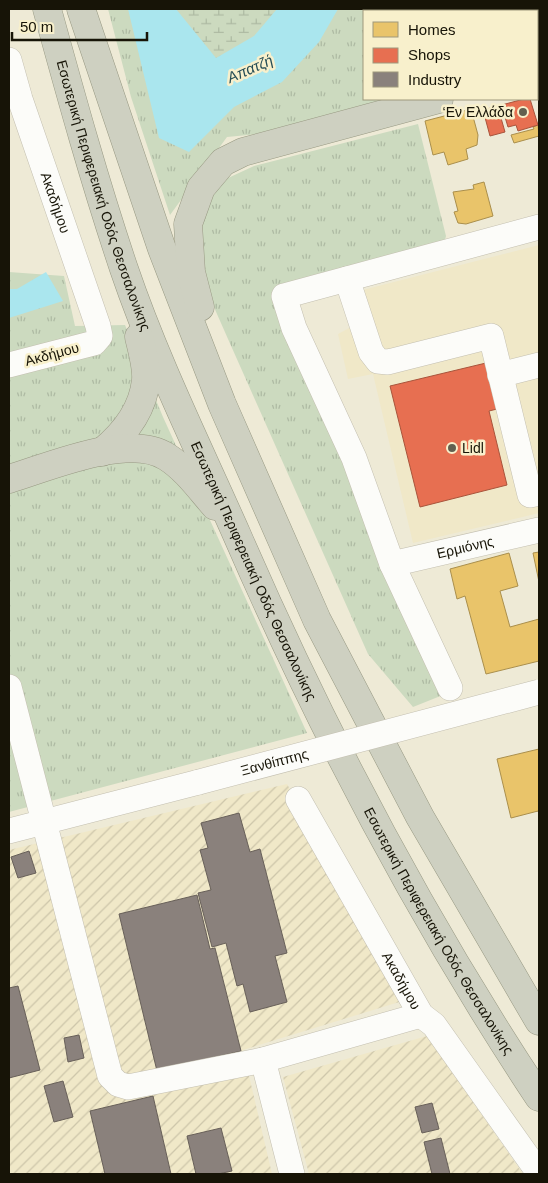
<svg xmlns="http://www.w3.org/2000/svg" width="548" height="1183" font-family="Helvetica,sans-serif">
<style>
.built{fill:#f0e8c8}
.industrial{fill:url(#industrial-furrows)}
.grass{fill:url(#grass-tufts)}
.wetland{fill:url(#wetland-marsh)}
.water{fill:#aae6ee}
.homes{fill:#e9c46a;stroke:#aa8f4c}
.shops{fill:#e76f51;stroke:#a9543b}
.industry{fill:#8a817c;stroke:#686059}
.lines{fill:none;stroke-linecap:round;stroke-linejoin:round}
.minor-casing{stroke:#c3bfb0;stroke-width:26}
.highway-casing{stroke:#989983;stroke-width:29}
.minor{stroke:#fcfcf9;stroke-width:25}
.highway{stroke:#ced0c1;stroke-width:28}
.minor-bridge-casing{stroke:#c3bfb0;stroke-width:26;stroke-linecap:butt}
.minor-bridge{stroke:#fcfcf9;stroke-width:25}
.poi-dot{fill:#625f4f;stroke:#f8f0cc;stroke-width:2}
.labels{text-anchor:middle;stroke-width:5;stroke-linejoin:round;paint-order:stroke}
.poi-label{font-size:14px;fill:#171407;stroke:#f8f0cc;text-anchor:end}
.street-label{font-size:14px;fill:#171407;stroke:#f8f0cc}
.water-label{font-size:15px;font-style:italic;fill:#244c55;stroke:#f8f0cc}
</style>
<defs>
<pattern id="industrial-furrows" width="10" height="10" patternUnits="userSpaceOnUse" patternTransform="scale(1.25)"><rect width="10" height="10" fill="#f0e8c8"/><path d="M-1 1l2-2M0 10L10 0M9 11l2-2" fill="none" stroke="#cdc6aa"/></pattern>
<pattern id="grass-tufts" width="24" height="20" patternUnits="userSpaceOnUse" patternTransform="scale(1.25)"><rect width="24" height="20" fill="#ccdabf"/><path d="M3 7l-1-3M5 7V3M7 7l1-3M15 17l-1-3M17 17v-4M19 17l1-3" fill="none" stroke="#aebaa3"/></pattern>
<pattern id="wetland-marsh" width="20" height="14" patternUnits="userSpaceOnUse" patternTransform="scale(1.25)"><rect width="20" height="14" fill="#ccdabf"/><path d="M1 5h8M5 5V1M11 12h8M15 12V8" fill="none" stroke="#aebaa3"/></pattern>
</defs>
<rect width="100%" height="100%" fill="#eeead6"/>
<path class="built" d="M539,245V513L413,543L373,374L348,379L338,334L351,327L343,295Z"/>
<path class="industrial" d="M287,784L409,999L243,1050L272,1174H9V850Z
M427,1036L523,1174H309L283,1077Z"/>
<path class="grass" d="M108,9H516L517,11H364V99H414L258,134L227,137L170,215L131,97Z
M418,124L446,236L444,244L279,285L283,314L443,695L413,707L368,654L228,339L202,280L200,223L214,192L228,178L254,166Z
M9,272L64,276L75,326L125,325L163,417L307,733L9,812Z"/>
<path class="wetland" d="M176,9H277L254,36L216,58Z"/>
<path class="water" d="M128,9H176L216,58L254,36L277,9H338L319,42L282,82L234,107L189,152L159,138Z
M46,272L63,301L9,318V289H17Z"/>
<path class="homes" d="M471,109L478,135L477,145L466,149L468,159L448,165L444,152L433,155L425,121Z
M538,125L539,136L514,143L511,135L534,129L533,127Z
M484,182L493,216L466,224L458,223L454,212L458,211L453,192L474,189L473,185Z
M539,552V582L533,553Z
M509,553L518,586L500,591L510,627L539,619V661L486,674L465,596L457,599L450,569Z
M539,749V814L538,811L511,818L497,759Z"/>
<path class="shops" d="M524,99H530L538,125L518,131L516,125L508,127L505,117L501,118L505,132L490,136L483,110Z
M486,363L497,409L489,411L507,485L420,507L390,386Z"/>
<path class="industry" d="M239,813L250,852L260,849L287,953L275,956L287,1002L250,1012L243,984L237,986L226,943L212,947L198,893L211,890L200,850L208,848L201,823Z
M29,851L36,873L18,878L11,857Z
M197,895L210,949L215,948L241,1051L157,1071L119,914Z
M18,986L40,1070L9,1078V988Z
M79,1035L84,1058L68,1062L64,1038Z
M63,1081L73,1117L54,1122L44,1086Z
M153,1096L171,1174H105L90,1111Z
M432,1103L439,1129L422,1133L415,1107Z
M221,1128L232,1171L218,1174H196L187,1136Z
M441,1138L450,1174H432L424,1142Z"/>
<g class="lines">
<g class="minor-casing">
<g id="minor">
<path d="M528,9V11"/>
<path d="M537,39L539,48"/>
<path id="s1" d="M9,60L20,99L98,326L100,336L94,343L9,365"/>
<path d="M347,279L371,352L378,361L388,362L491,336L530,495L539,493"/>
<path d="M500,375L539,365"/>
<path id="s2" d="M392,564L539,530"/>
<path d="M9,687L110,1076L118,1084L128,1087L263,1060L421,1015"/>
<path d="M450,688L392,564L354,458L294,328L284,296L539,227"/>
<path id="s3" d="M298,799L421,1015L434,1025L539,1173"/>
<path d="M9,831L199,782"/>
<path d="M263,1060L292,1174"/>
</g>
</g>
<g class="highway-casing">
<g id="highway">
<path id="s4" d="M47,9C71,96 95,183 124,269C155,360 198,447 237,535C322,731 421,919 539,1097"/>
<path d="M81,9L162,249L222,404L317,620L420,817L539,1021"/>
<path d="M537,71L539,70"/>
<path d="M200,307L191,272L188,224L201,188L223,162L243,152L439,99"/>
<path d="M102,452C124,434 143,410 146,380C147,367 142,350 139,337"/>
<path d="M9,479C49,467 129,432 167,457C186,469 200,489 215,506"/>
</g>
</g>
<use href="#minor" class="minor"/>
<use href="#highway" class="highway"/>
<g class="minor-bridge-casing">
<g id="minor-bridge">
<path id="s5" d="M199,782L539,692"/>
</g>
</g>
<use href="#minor-bridge" class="minor-bridge"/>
</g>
<g class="poi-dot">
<circle cx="523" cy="112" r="5"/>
<circle cx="452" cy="448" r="5"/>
</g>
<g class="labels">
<g class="poi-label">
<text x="513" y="117">‘Εν Ελλάδα</text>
<text x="462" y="453" text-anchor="start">Lidl</text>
</g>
<g class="street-label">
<text dy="5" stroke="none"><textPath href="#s4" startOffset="195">Εσωτερική Περιφερειακή Οδός Θεσσαλονίκης</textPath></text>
<text dy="5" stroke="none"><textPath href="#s1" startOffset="150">Ακαδήμου</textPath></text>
<text transform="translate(52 354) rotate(-15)" y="5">Ακδήμου</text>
<text dy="5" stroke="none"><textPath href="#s2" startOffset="75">Ερμιόνης</textPath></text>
<text dy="5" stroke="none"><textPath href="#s4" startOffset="600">Εσωτερική Περιφερειακή Οδός Θεσσαλονίκης</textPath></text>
<text dy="5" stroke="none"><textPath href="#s5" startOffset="78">Ξανθίππης</textPath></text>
<text dy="5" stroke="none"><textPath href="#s4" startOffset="1005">Εσωτερική Περιφερειακή Οδός Θεσσαλονίκης</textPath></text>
<text dy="5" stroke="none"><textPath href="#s3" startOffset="209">Ακαδήμου</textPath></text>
</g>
<g class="water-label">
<text transform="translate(250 69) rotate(-24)" y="5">Απατζή</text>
</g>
</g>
<rect width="548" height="1183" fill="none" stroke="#171407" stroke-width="20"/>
<rect x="363" y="10" width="175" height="90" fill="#f8f0cc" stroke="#9e987d"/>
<rect x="373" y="22" width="25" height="15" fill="#e9c46a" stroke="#9e987d"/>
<text x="408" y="35" font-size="15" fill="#171407">Homes</text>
<rect x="373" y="48" width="25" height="15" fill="#e76f51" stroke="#9e987d"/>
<text x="408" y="60" font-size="15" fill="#171407">Shops</text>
<rect x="373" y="72" width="25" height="15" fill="#8a817c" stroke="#9e987d"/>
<text x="408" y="85" font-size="15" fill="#171407">Industry</text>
<path d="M12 32v8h135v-8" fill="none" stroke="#171407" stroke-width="2.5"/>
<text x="20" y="32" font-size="15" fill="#171407" stroke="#f8f0cc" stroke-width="4" paint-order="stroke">50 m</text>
</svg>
